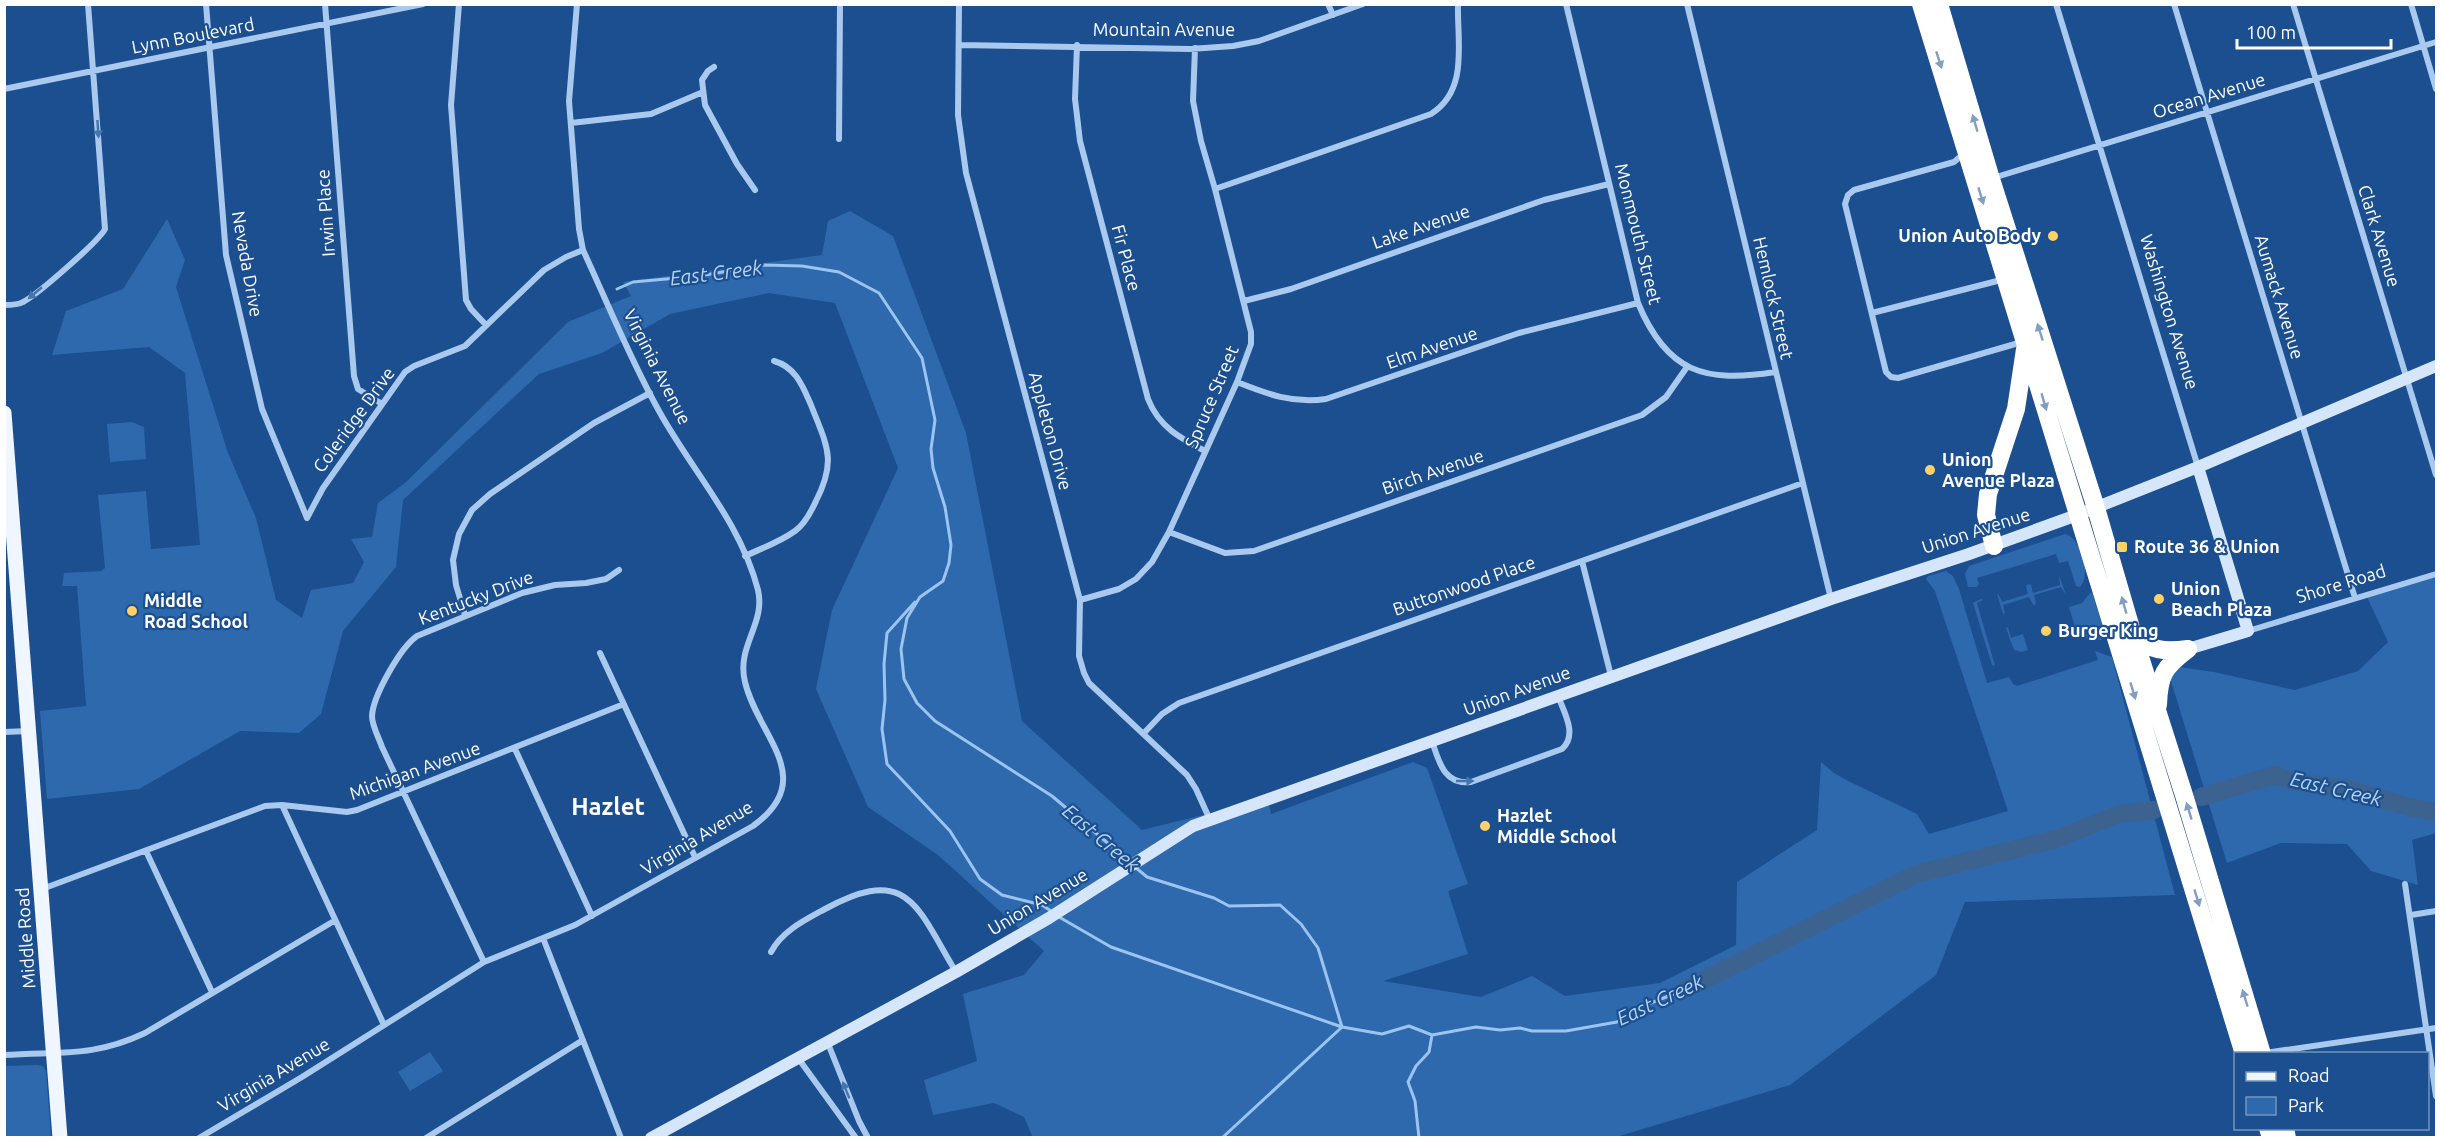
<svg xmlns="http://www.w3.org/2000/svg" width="2441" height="1142" font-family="Ubuntu,sans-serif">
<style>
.green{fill:#2e69ad}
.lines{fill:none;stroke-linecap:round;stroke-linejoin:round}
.stream{stroke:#9cc4f0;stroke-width:3}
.river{stroke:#3c6290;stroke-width:18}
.street{stroke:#a9c9ee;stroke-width:6}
.secondary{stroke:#d6e6fa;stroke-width:12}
.primary{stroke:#f0f6ff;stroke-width:15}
.highway{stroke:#fff;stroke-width:18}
.oneway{fill:#829ec1}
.oneway2{fill:#4674ac}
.poi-dot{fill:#ffd166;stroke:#1b4f8f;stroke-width:2}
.labels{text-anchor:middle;stroke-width:4.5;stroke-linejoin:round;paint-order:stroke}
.street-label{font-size:18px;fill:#fff;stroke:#1b4f8f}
.poi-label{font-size:18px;font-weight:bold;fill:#fff;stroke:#1b4f8f;text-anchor:start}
.water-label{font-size:20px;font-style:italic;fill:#b5d3f5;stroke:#1b4f8f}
.district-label{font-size:24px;font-weight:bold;fill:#fff;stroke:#1b4f8f}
</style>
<rect width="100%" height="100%" fill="#1b4f8f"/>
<path class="green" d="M850,211L893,236L966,433L1022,721L1142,830L1268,799L1271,814L1413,762L1427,768L1468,884L1448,891L1468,954L1383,981L1481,997L1532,976L1565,996L1660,983L1736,945L1737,882L1817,830L1821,762L1834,773L1848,781L1917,814L1929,834L2008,811L1935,591L1926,579L1928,576L1946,571L1953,576L1959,589L1987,683L2009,677L2013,684L2017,686L2098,660L2095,651L2112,657L2175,895L1965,902L1936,975L1790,1085L1616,1137L1033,1138L1024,1117L994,1103L933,1115L924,1080L977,1061L963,994L1024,975L1044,951L938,855L868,807L816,689L832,610L898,468L835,303L769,293L670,314L602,353L539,374L403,500L396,567L343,631L321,714L299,733L240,731L139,789L47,799L40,711L86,706L77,586H62L64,573L101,571L105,568L98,495L146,491L151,549L200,545L185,373L149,347L52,355L66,311L123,289L167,219L185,260L176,287L228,453L256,518L276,600L302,618L311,590L353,583L364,562L351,539L372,537L378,503L405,483L568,322L631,296L623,282L822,255L828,221Z
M132,422L144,427L146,459L110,462L107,424Z
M2065,534C2081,538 2092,575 2080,587L2076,586L2068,561L2059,563L2056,554L1977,578L1979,584L1977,587H1968L1965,574L1969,566Z
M2059,575L2066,595L2061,587L2034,595L2036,603L2034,606L2029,597L2003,605L2005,613L2003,614L1997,594L1999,595L2002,602L2028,594L2026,586L2028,584L2031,585L2033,593L2060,585Z
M2436,575V833L2412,840L2418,885L2371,871L2347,844L2281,843L2227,863L2166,665L2214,672L2295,690L2358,671L2388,642L2367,597Z
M2090,593H2092L2106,636L2101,640L2078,638L2069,607L2082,603Z
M1981,599L1983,600L1977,603L1995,666L1992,665L1973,603Z
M2008,627L2011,638L2023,634L2028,650L2021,652L2014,650L2006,628Z
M430,1052L443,1071L410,1091L398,1072Z
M37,1065L43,1066L46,1071L51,1137H5V1066Z"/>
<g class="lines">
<path class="stream" d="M617,289L633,282L699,276L764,265L802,266L839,272L879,293L922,358L935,420L931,449L933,468L945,507L951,545L949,563L943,581L920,597L907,618L901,649L904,679L917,703L935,721L1052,796L1130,862
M915,602L887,633L884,664L885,700L882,729L887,764L950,831L980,879L1002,895L1042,905L1051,911
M1135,867L1147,877L1214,898L1229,906L1280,905L1301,924L1318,948L1342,1027L1382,1034L1409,1026L1432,1035L1476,1027L1500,1030L1520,1028L1532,1031H1566L1617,1022L1638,1008L1684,990
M1059,917L1111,947L1342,1027L1222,1138
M1419,1138L1415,1101L1408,1082L1416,1066L1429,1052L1432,1035"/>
<path class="river" d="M2201,797L2275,775L2295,782L2348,789L2409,807L2436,812
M1684,990L1916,874L2056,839L2119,814L2154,810"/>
<path class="street" d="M206,4L226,255L262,409L307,518
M325,4L354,376L358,389L382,404
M459,4L451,105L466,300L471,309L486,325
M959,4L958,115L966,173L1080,600L1079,656L1084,673L1089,683L1187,775L1196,789L1210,820
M1328,4L1333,15
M1566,4L1638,303C1667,373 1705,383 1775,372
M1687,4L1831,599
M2056,4L2198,467
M2174,4L2355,598
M2293,4L2436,475
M2411,4L2436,89
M959,45L1190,49L1233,46L1259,41L1363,4
M1077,45L1075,99L1080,141L1148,399C1159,427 1180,438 1205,451
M714,67L708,71L702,80L705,105L737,164L755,190
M4,89L423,4
M571,123L651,114L703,92
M839,139L840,4
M1962,151L1961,156L1954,162L1854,190L1848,195L1845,204L1886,372L1891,377L1898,378L2022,342
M1993,178L2436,42
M1215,189L1431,114C1469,90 1457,43 1458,4
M1244,301L1291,289L1544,200L1609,184
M4,305C11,305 18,305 23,302C37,295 99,241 105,229L88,4
M1872,313L2005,279
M1237,382C1267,394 1293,404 1326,399L1519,333L1638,303
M307,518L323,488L405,372L414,366L465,346L544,270L566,257L583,250
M1169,532L1225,553L1254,551L1642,415L1666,397L1687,367
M745,556C762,548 780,542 795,531C805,524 811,512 816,501C837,460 827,446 811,405C803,387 796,367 774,361
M1582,561L1611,676
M1080,600L1119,589L1136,579L1152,562L1169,532L1237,382L1251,344V332L1215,189L1201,141L1193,101L1195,48
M465,615L456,585L453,560L459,534L472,510L490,494L594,423L650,393
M2248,631L2436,574
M600,653L695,857
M4,732L29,731
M1144,733L1162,714L1179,703L1803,483
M1432,741C1439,762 1444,785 1471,782L1562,749C1578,735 1564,712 1558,696
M515,749L592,916
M282,805L384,1025
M146,851L212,992
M2405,884L2436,1096
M42,889L265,806L282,805L347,812L357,810L624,704
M2411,915L2436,911
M543,938L621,1138
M771,952C782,931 805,920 825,909C909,863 917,908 956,972
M484,962L382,747C379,738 372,726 372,716C373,696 400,648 417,636L522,593L555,585L586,583L606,579L619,570
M827,1041L859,1121L868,1138
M2265,1053L2436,1028
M4,1055C60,1051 92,1058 145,1033L334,921
M798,1058L856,1138
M199,1138L302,1077L484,962L575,925L753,826C819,778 758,737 745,682C736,646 766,624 758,590C740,521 692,471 659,411C630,359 608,304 583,250L579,229L569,101L577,4
M426,1138L583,1040"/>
<path class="secondary" d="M2188,649L2248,631L2198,467
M651,1138L956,972L1049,918L1193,826L1831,599L1969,554L2077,515L2198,467L2436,366"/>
<path class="primary" d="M4,413L60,1138"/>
<path class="highway" d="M1921,4L2244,1054
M1939,4L1991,179L2096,508L2133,635L2184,795L2262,1054
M1994,546L1986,515L1988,494L2016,409L2025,349
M2133,635C2151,651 2164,652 2188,649
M2158,705C2159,675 2164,667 2188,649
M2268,1128L2271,1138
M2285,1128L2287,1138"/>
</g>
<defs><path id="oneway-solid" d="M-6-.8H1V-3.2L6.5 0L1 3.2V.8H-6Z" transform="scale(1.5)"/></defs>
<g class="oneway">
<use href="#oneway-solid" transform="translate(1939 60) rotate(72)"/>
<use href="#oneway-solid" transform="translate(1975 123) rotate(-106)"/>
<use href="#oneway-solid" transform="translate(1981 196) rotate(73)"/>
<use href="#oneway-solid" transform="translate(2040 332) rotate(-108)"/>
<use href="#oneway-solid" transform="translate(2044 402) rotate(74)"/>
<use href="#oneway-solid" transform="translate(2124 605) rotate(-106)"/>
<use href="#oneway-solid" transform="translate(2133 691) rotate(73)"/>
<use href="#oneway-solid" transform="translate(2189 811) rotate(-107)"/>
<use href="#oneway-solid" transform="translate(2197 898) rotate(73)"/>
<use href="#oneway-solid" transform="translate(2245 998) rotate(-107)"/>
</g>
<g class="oneway2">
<use href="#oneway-solid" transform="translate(98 129) rotate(86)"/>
<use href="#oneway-solid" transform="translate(35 293) rotate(140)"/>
<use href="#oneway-solid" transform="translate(1465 781)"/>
<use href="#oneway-solid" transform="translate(846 1090) rotate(-112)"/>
</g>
<g class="poi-dot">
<circle cx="2053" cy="236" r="6"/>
<circle cx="1930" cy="470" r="6"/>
<rect x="2116" y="541" width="12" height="12" rx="3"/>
<circle cx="2159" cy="599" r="6"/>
<circle cx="132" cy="611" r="6"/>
<circle cx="2046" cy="631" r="6"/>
<circle cx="1485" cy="826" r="6"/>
</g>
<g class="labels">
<g class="street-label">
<text x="1164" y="36">Mountain Avenue</text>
<text transform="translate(193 36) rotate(-11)" y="6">Lynn Boulevard</text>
<text transform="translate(2209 96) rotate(-17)" y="6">Ocean Avenue</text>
<text transform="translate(326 213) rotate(-94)" y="6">Irwin Place</text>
<text transform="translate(1421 227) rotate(-19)" y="6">Lake Avenue</text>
<text transform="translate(1638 234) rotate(76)" y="6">Monmouth Street</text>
<text transform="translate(2379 236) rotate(73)" y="6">Clark Avenue</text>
<text transform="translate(1126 258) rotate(75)" y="6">Fir Place</text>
<text transform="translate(247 264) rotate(80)" y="6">Nevada Drive</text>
<text transform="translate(2279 297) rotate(73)" y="6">Aumack Avenue</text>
<text transform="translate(1773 298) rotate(77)" y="6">Hemlock Street</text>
<text transform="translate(2169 312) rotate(73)" y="6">Washington Avenue</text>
<text transform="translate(1432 348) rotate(-19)" y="6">Elm Avenue</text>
<text transform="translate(657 367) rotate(63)" y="6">Virginia Avenue</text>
<text transform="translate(1212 397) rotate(-67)" y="6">Spruce Street</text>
<text transform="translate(354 420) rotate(-54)" y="6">Coleridge Drive</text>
<text transform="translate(1050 431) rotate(75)" y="6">Appleton Drive</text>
<text transform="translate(1433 472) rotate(-19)" y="6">Birch Avenue</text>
<text transform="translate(1976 531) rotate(-18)" y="6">Union Avenue</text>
<text transform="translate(2341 584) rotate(-17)" y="6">Shore Road</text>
<text transform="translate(1464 586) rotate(-19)" y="6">Buttonwood Place</text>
<text transform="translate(476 598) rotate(-21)" y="6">Kentucky Drive</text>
<text transform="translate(1517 691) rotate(-20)" y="6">Union Avenue</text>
<text transform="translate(415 771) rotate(-20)" y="6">Michigan Avenue</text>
<text transform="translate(697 838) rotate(-31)" y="6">Virginia Avenue</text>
<text transform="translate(1038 902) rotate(-31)" y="6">Union Avenue</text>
<text transform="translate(26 938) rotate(-94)" y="6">Middle Road</text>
<text transform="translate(274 1075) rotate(-31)" y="6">Virginia Avenue</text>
</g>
<g class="poi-label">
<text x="2041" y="242" text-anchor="end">Union Auto Body</text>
<text x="1942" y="466">Union<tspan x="1942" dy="21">Avenue Plaza</tspan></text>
<text x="2134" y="553">Route 36 &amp; Union</text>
<text x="2171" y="595">Union<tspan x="2171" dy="21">Beach Plaza</tspan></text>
<text x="144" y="607">Middle<tspan x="144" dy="21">Road School</tspan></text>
<text x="2058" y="637">Burger King</text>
<text x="1497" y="822">Hazlet<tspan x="1497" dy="21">Middle School</tspan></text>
</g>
<g class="water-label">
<text transform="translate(716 273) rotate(-7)" y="7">East Creek</text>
<text transform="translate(2336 789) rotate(13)" y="7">East Creek</text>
<text transform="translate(1101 838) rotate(40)" y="7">East Creek</text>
<text transform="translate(1660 1000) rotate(-25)" y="7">East Creek</text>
</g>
<g class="district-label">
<text x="608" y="815">Hazlet</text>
</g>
</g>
<rect width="2441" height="1142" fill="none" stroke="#ffffff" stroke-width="12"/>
<rect x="2234" y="1052" width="195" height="78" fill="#1b4f8f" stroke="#7695bc" stroke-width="1.5"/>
<rect x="2246" y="1072" width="30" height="9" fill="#f0f6ff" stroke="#7695bc" stroke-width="1.5"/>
<text x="2288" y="1082" font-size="18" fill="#ffffff">Road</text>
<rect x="2246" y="1097" width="30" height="18" fill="#2e69ad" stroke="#7695bc" stroke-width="1.5"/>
<text x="2288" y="1112" font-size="18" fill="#ffffff">Park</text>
<path d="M2237 39v9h154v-9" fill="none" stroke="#ffffff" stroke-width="3"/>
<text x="2246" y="39" font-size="18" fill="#ffffff" stroke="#1b4f8f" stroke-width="4.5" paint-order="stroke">100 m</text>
</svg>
